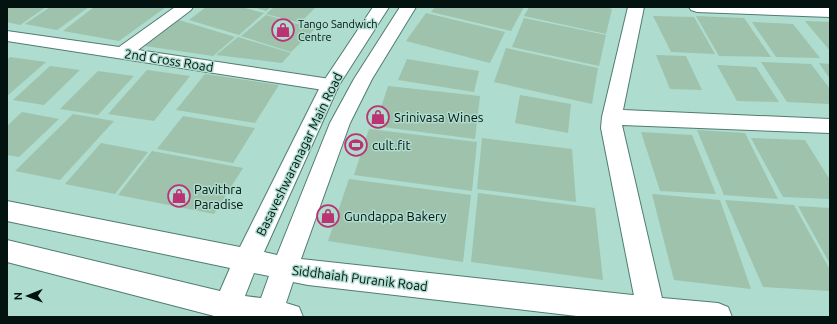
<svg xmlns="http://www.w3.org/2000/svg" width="837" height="324" font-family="Ubuntu,sans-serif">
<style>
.building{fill:#9ec2ab}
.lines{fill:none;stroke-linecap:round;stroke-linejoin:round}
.minor-casing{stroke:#517c71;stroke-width:2}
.secondary-casing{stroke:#517c71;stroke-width:2}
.minor{fill:#fff;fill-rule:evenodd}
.secondary{fill:#fff;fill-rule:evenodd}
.labels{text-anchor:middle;stroke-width:3;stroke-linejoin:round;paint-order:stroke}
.far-poi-label{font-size:11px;fill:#03130f;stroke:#aedccf;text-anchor:start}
.street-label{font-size:13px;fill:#03130f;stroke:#aedccf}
.poi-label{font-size:13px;fill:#03130f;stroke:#aedccf;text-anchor:start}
</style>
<rect width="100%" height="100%" fill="#aedccf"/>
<path class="building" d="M11,7H46L20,25L7,22V9Z
M50,7H89L57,30L25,24Z
M94,7H166L119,41L63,31Z
M206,7H241L264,13L239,35L189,20Z
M253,7H271L266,11Z
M274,7H316L300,23L266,14Z
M435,7H524L511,31L431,12Z
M529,7H604L612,9L606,34L524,16Z
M426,13L505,32L490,63L406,41Z
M266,15L315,29L291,52L241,36Z
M653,16L694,17L715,54L671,52Z
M696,16L744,18L771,57L719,56Z
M524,18L606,35L599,66L512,47Z
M179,20L235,37L213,56L145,46Z
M805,21L830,22V51Z
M752,22L793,24L820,58L776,57Z
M238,37L291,53L282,63L216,55Z
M506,48L598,68L592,104L494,82Z
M656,55L686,56L702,90L670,89Z
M10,57L46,62L7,96V60Z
M407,59L479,71L474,92L398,80Z
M761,62L811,64L830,89V104L787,102Z
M819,63L830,64V79Z
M717,65L756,67L779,102L737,101Z
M50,66L80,70L44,105L13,100Z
M147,70L190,76L154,121L108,114Z
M98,71L134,76L98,115L60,109Z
M205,74L279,85L255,123L176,110Z
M388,86L480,96L475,139L375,126Z
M520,95L571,104L568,133L515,123Z
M22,112L59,119L19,157L7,155V126Z
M73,114L114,121L60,180L15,171Z
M183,116L255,128L233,163L157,149Z
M369,129L477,142L472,191L354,175Z
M697,130L745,133L778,199L724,195Z
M641,132L692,135L716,194L660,191Z
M482,138L572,149L576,202L477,189Z
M751,138L805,140L830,180V199L783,197Z
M101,143L148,152L115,194L65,184Z
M152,151L243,168L214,214L118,195Z
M349,179L471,195L463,262L328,241Z
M478,193L595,208L603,280L471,262Z
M652,194L720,200L751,289L674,280Z
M725,200L794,205L830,270V291L763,287Z
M798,206L830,208V264Z"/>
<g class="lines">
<g class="minor-casing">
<path id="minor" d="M175,7H193L191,10L138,50L330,79L337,81L339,85L337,89L330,91L7,41V31L119,47Z
M628,7H644L623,110L830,119V133L622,125L665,311L662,317H640L637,311L601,128L602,117Z
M689,7H830V17L697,12L691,10Z"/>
</g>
<g class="secondary-casing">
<path id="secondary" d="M373,7H389L339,85L264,252L277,255L330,123L354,79L400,7H416L372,79L350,123L301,259L651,297L718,303L728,307L732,317H585L308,285L293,282L286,303L299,307L303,317H218L7,262V240L220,291L230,268L7,221V201L240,247L321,85ZM254,273L269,276L261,298L245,296Z"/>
</g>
<use href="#minor" class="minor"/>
<use href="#secondary" class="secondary"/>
</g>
<defs>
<g id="shop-ring" transform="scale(1.15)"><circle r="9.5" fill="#aedccf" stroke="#bb3372" stroke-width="1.5"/><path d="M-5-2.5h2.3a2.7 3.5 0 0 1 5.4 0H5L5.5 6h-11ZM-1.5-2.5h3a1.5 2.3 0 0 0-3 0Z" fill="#bb3372"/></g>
<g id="stadium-ring" transform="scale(1.15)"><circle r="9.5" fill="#aedccf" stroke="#bb3372" stroke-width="1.5"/><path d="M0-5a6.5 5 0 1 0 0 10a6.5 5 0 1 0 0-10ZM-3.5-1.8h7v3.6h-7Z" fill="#bb3372"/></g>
</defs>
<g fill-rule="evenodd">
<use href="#shop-ring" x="283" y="30"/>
<use href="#shop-ring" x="378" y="117"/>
<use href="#stadium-ring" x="356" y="145"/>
<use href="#shop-ring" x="179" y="196"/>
<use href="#shop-ring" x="328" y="216"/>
</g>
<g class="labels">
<g class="far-poi-label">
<text x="298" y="28">Tango Sandwich<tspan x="298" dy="13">Centre</tspan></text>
</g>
<g class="street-label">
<text transform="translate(169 60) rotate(9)" y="5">2nd Cross Road</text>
<text transform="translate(299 154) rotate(-64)" y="5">Basaveshwaranagar Main Road</text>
<text transform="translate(360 278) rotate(7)" y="5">Siddhaiah Puranik Road</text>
</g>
<g class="poi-label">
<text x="394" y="122">Srinivasa Wines</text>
<text x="372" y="150">cult.fit</text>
<text x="194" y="194">Pavithra<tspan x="194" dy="15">Paradise</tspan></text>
<text x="344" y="221">Gundappa Bakery</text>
</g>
</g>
<rect width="837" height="324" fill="none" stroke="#03130f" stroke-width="16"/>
<g transform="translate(28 296) rotate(269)" stroke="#aedccf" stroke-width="3" paint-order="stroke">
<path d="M0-3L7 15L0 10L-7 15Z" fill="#03130f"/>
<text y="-6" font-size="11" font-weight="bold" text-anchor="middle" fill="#03130f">N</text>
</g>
</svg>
